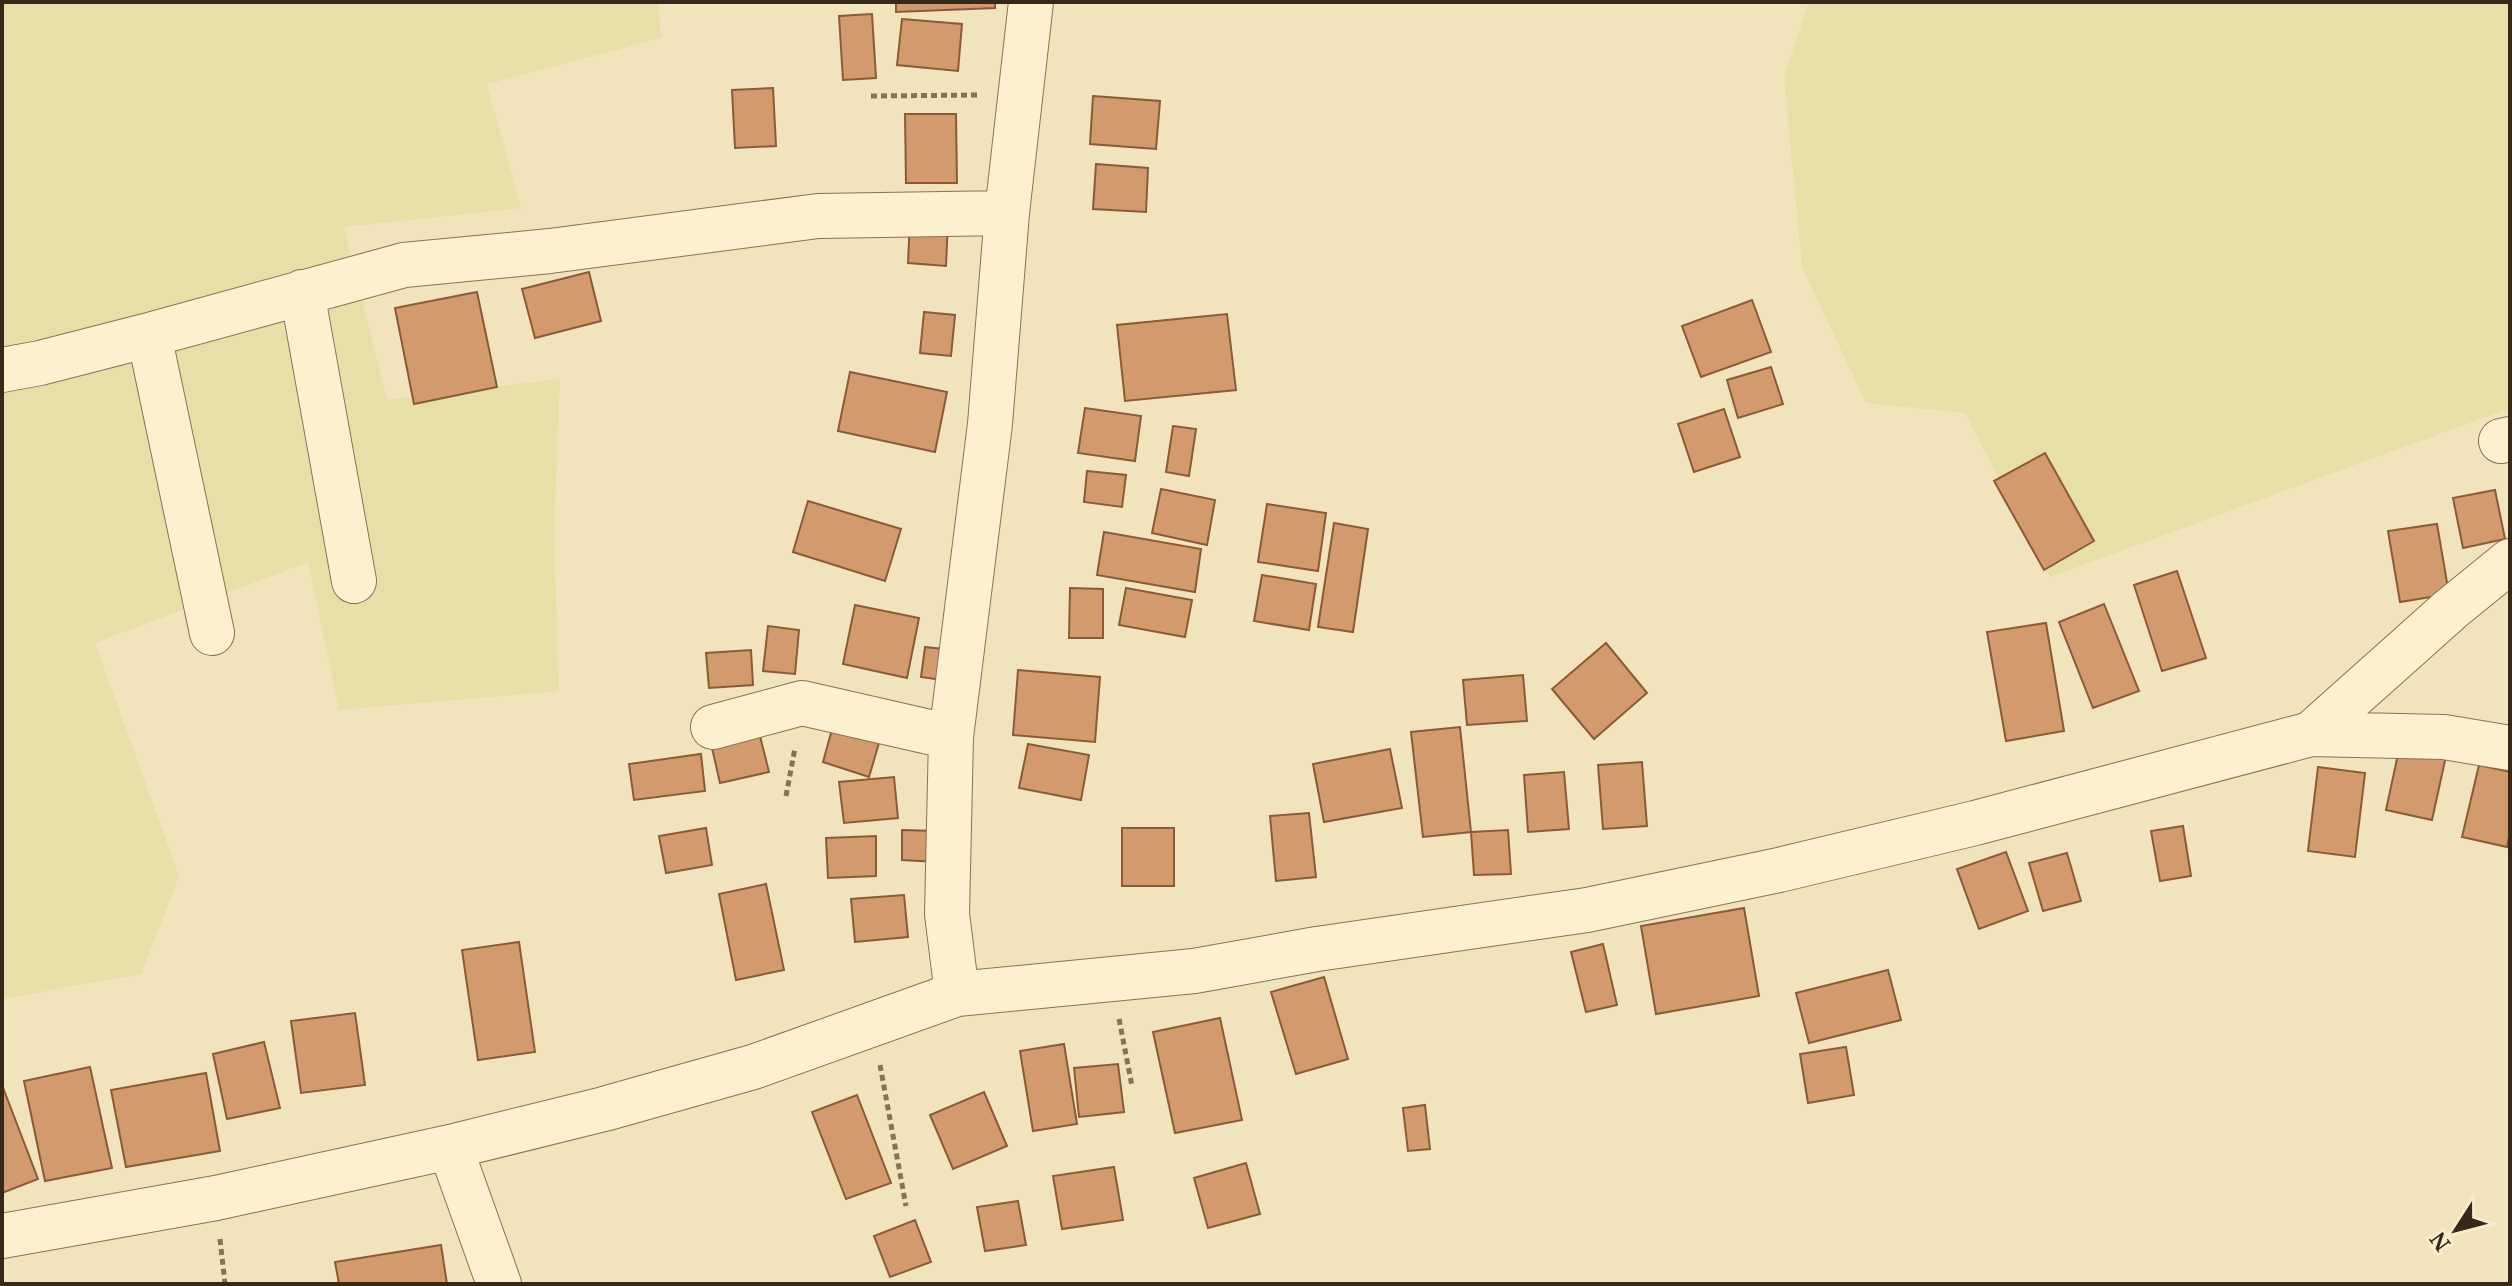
<svg xmlns="http://www.w3.org/2000/svg" width="2512" height="1286" font-family="'Noto Serif',serif">
<style>
.farmland{fill:#e7dfa8}
.building{fill:#d39b6d;stroke:#8a5b38;stroke-width:2}
.lines{fill:none;stroke-linecap:round;stroke-linejoin:round}
.minor-casing{stroke:#897254;stroke-width:46}
.path{stroke:#897254;stroke-width:5;stroke-dasharray:6 4;stroke-linecap:butt}
.minor{stroke:#fcf0ce;stroke-width:44}
</style>
<rect width="100%" height="100%" fill="#f1e3bb"/>
<path class="farmland" d="M2,2H658L661,38L487,84L521,208L344,227L387,400L560,379L554,534L559,691L339,710L308,562L95,643L179,876L141,974L2,999Z
M1809,2H2510V408L2050,577L1965,413L1866,403L1802,267L1784,77Z"/>
<path class="building" d="M896,2H995V8L896,12Z
M872,14L876,78L843,80L839,16Z
M902,19L962,24L958,71L897,65Z
M773,88L776,146L735,148L732,90Z
M1093,96L1160,101L1156,149L1090,144Z
M905,114H956L957,183H906Z
M1096,164L1148,168L1146,212L1093,209Z
M910,219L948,221L946,266L908,263Z
M589,272L601,321L535,338L522,289Z
M477,292L497,387L414,404L395,308Z
M1752,300L1771,352L1701,377L1682,326Z
M924,312L955,315L951,356L920,353Z
M1227,314L1236,390L1125,401L1117,325Z
M1771,367L1783,404L1738,418L1727,380Z
M850,372L947,392L935,452L838,431Z
M1085,408L1141,416L1135,461L1078,453Z
M1724,409L1740,457L1694,472L1678,424Z
M1173,426L1196,429L1189,476L1166,472Z
M2045,453L2094,541L2044,570L1994,481Z
M1087,471L1126,475L1122,507L1084,502Z
M1161,489L1215,500L1207,545L1152,533Z
M2495,490L2505,539L2463,548L2453,498Z
M808,501L901,529L885,581L793,552Z
M1267,504L1326,513L1318,571L1258,562Z
M1334,523L1368,529L1353,632L1318,627Z
M2437,524L2449,594L2400,602L2388,531Z
M1104,532L1201,549L1195,592L1097,575Z
M2177,571L2206,658L2162,671L2134,585Z
M1262,575L1316,584L1309,630L1254,621Z
M1070,588L1103,589V638H1069Z
M1126,588L1192,600L1185,637L1119,625Z
M2104,604L2139,691L2093,708L2059,622Z
M855,605L919,618L907,678L843,664Z
M2046,623L2064,731L2006,741L1987,632Z
M768,626L799,630L795,674L763,671Z
M1606,643L1647,693L1594,739L1552,689Z
M925,647L953,650L949,681L921,677Z
M751,650L753,685L709,688L706,653Z
M1018,670L1100,677L1095,742L1013,735Z
M1523,675L1527,721L1467,725L1463,680Z
M834,722L881,736L869,777L823,762Z
M1460,727L1471,832L1423,837L1411,732Z
M760,736L769,772L720,783L712,748Z
M1028,744L1089,755L1081,800L1019,788Z
M2400,745L2446,756L2432,820L2386,810Z
M1390,749L1402,808L1324,822L1313,764Z
M701,754L705,791L634,800L629,764Z
M1642,762L1647,826L1603,829L1598,765Z
M2479,765L2510,772V832L2507,847L2462,837Z
M2318,767L2365,773L2355,857L2308,851Z
M1564,772L1569,829L1528,832L1524,775Z
M894,777L898,818L844,823L839,782Z
M1309,813L1316,877L1276,881L1270,816Z
M2183,826L2191,876L2160,881L2151,831Z
M706,828L712,865L666,873L659,836Z
M1122,828H1174V886H1122Z
M902,830L938,831L937,862L902,860Z
M1508,830L1511,874L1474,875L1471,832Z
M876,836V876L828,878L826,838Z
M2006,852L2028,911L1979,929L1957,869Z
M2067,853L2081,901L2043,911L2029,863Z
M766,884L784,970L736,980L719,894Z
M904,895L908,937L855,942L851,899Z
M1744,908L1759,996L1656,1014L1641,926Z
M519,942L535,1052L478,1060L462,950Z
M1603,944L1617,1005L1586,1012L1571,952Z
M1888,970L1901,1020L1809,1043L1796,993Z
M1324,977L1348,1059L1296,1074L1271,992Z
M355,1013L365,1085L301,1093L291,1021Z
M1220,1018L1242,1120L1175,1133L1153,1032Z
M264,1042L280,1108L227,1119L213,1054Z
M1064,1044L1077,1124L1033,1131L1020,1051Z
M1846,1047L1854,1095L1808,1103L1800,1054Z
M1118,1064L1124,1112L1079,1117L1074,1068Z
M90,1067L112,1168L45,1181L24,1081Z
M206,1073L220,1151L126,1167L111,1090Z
M2,1085L38,1179L2,1193Z
M984,1092L1007,1146L953,1169L930,1115Z
M857,1095L891,1183L846,1199L812,1112Z
M1425,1105L1430,1149L1408,1151L1403,1108Z
M1246,1163L1260,1214L1208,1228L1194,1178Z
M1114,1167L1123,1220L1062,1229L1053,1176Z
M1018,1201L1026,1245L985,1251L977,1207Z
M915,1220L931,1262L890,1277L874,1236Z
M441,1245L447,1284H339L335,1262Z"/>
<g class="lines">
<g class="minor-casing">
<path id="minor" d="M302,292L354,581
M149,335L212,633
M2,370L40,363L149,335L404,265L550,251L818,216L1007,213
M2501,441L2510,439
M713,727L802,703L951,737
M2311,734L2451,609L2510,561
M957,994L947,914L951,737L990,424L1007,213L1031,2
M450,1147L499,1284
M2,1236L216,1198L450,1147L604,1109L753,1067L957,994L1194,971L1317,949L1587,910L1779,870L1975,823L2311,734L2444,737L2510,748"/>
</g>
<path class="path" d="M871,96L978,95
M786,796L795,748
M1119,1019L1132,1086
M880,1065L906,1206
M220,1239L225,1284"/>
<use href="#minor" class="minor"/>
</g>
<rect width="2512" height="1286" fill="none" stroke="#37291a" stroke-width="8"/>
<g transform="translate(2456 1230) rotate(234)" stroke="#f8eccb" stroke-width="6" paint-order="stroke">
<path d="M0-6L14 30L0 20L-14 30Z" fill="#37291a"/>
<text y="-12" font-size="22" font-weight="bold" text-anchor="middle" fill="#37291a">N</text>
</g>
</svg>
